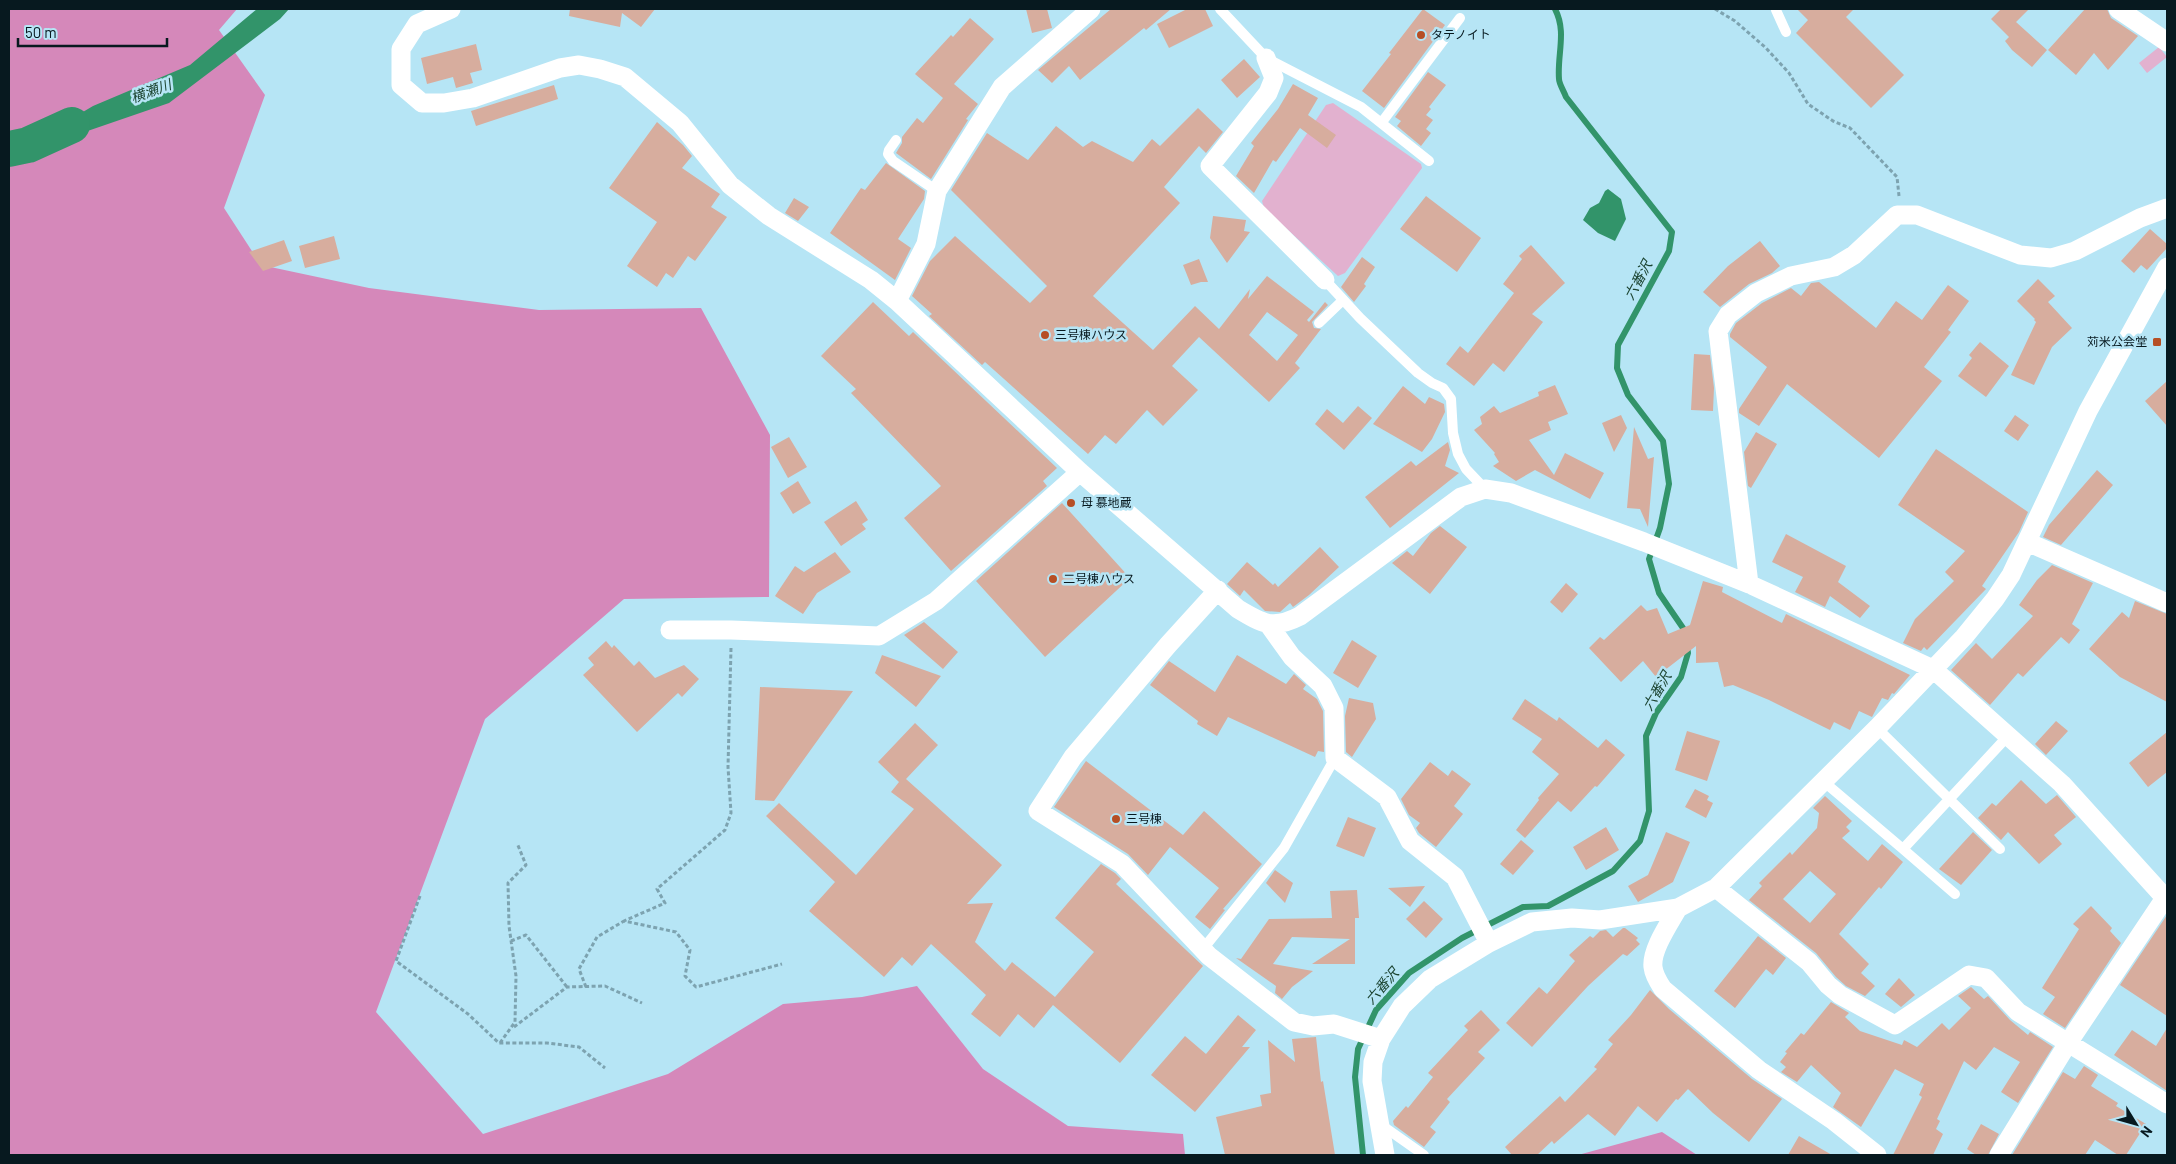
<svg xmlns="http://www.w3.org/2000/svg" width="2176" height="1164" font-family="Barlow,'Noto Sans JP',sans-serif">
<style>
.green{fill:#e2b1cf}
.forest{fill:#d588ba}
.water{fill:#32946a}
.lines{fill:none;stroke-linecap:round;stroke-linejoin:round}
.stream{stroke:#32946a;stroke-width:6}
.river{stroke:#32946a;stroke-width:36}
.building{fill:#d7ad9e;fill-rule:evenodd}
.path{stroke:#7da3b0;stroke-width:3;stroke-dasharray:4 2.5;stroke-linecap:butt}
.service{stroke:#fff;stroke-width:10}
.minor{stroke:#fff;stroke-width:19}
.poi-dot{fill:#b64f25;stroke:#b6e5f5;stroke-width:2}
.labels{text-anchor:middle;stroke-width:5;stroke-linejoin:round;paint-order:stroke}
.poi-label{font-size:12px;fill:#07191f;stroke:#b6e5f5;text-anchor:start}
.water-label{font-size:14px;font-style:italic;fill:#1c4431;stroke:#b6e5f5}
</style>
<rect width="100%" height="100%" fill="#b6e5f5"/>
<path class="green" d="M2159,47L2167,57L2147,73L2139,63Z
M1333,103L1421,164L1422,168L1345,273L1338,276L1264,208L1262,201L1326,105Z"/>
<path class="forest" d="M9,9H237L219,30L265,95L224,208L261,265L369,288L539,310L701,308L770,435L769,597L624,599L485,719L376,1012L483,1134L668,1074L783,1004L862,997L917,986L983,1069L1068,1126L1183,1134L1185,1155H9Z
M1662,1132L1697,1155H1578Z"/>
<path class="water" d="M257,9H289L280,19L169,103L9,158V156L93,106L190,65Z
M1608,189L1621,199L1626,219L1615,241L1598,233L1583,220L1590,208L1599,203L1605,191Z"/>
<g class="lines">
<path class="stream" d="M1555,9C1567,32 1557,54 1559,79C1559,84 1564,91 1566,97L1672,232L1669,251L1618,345L1617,368L1628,395L1663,441L1669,484L1660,528L1649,559L1659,593L1683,628L1684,636
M1363,1155L1355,1077L1358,1049L1376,1010L1409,973L1462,938L1523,907L1548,906L1613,871L1640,841L1649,811L1646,736L1656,713L1681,677L1688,653L1687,646"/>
<path class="river" d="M9,149L28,145L72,125"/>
</g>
<path class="building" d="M570,9H655L641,27L622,13L620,27L569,16Z
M1026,9H1047L1052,28L1032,33Z
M1111,9H1171L1146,30L1144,28L1080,80L1069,66L1052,83L1038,70Z
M1187,9H1205L1213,26L1169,48L1157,24Z
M1423,9L1445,25L1384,108L1362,91L1391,54L1389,53Z
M1797,9H1854L1846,17L1904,75L1871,108L1796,33L1808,20Z
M2001,9H2029L2016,22L2047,50L2032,67L2012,50L2005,41L2009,37L1991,19Z
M2085,9H2107L2111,18L2138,36L2108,70L2094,53L2076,75L2048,50Z
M970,18L994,39L954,84L978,104L966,119L968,120L931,179L896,153L902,143V137L917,118L923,123L943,98L915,74L951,35L953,37Z
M476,44L482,70L470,73L473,83L456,88L453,77L427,84L421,58Z
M1244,59L1260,77L1237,98L1221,80Z
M1428,72L1446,85L1429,107L1431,109L1426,115L1433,120L1426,129L1431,133L1421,146L1397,126L1401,121L1395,117Z
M1293,84L1318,98L1308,115L1336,135L1327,148L1300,128L1276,162L1273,160L1254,193L1236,176L1254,146L1251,143L1278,109Z
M554,85L558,99L476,126L471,111Z
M1198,108L1223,132L1206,153L1199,146L1164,187L1180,203L1093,296L1153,350L1195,306L1219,329L1250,289L1248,299L1267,276L1314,312L1307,320L1309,322L1325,302L1328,305L1312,322L1314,328L1321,329L1295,363L1300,368L1269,402L1199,337L1172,366L1198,390L1163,426L1147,410L1116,444L1105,435L1088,454L985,362L982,365L929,316L932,314L912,296L930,261L955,236L1030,303L1047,286L951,190L987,133L1028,160L1056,126L1083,147L1092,141L1133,162L1152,139L1160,146ZM1267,312L1298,335L1277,361L1249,335Z
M657,122L683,145L692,156L682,168L720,194L711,207L727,217L695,261L688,256L673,278L666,273L657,287L627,266L657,222L609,188Z
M886,163L925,191L924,199L898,239L911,248L895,280L830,233L861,188L865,190Z
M1426,196L1481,238L1457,272L1400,229Z
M794,198L809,207L798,221L785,213Z
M1213,216L1246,220L1244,231L1250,232L1227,263L1210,238Z
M2150,229L2167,244V248L2147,270L2141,265L2134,273L2121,261Z
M334,236L340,259L305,268L299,246Z
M284,240L292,261L263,271L249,252Z
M1760,241L1780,266L1772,273L1749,284L1720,307L1703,292L1728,266Z
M1531,245L1565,283L1532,314L1543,322L1504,372L1493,363L1474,386L1446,364L1460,346L1468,353L1514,293L1503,284L1522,259L1519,256Z
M1362,257L1375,267L1364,284L1366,286L1354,302L1341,287Z
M1199,259L1208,282H1201L1191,285L1183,265Z
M2038,279L2055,296L2048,302L2072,328L2052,347L2034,385L2011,375L2036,322L2034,320L2035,319L2017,301Z
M1819,282L1876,328L1896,301L1922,320L1948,285L1969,301L1948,330L1951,332L1924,367L1942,381L1879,458L1787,384L1759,426L1739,413V409L1767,367L1730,337V334L1736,323L1762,303L1791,288L1801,296L1811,283Z
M873,302L909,336L913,332L1057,468L1043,481L1047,486L951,571L904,518L941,486L851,393L856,389L821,356Z
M1980,342L2009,366L1986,397L1958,376L1972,358L1969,355Z
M1694,354L1710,355L1714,388L1713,411L1691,410Z
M2167,381V426L2145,401Z
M1555,385L1568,414L1548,422L1551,430L1529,440L1554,475L1565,453L1604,473L1590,499L1535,470L1516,481L1493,466L1499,462L1494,454L1495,453L1474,430L1482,424L1480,417L1494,406L1500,413L1539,396L1538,392Z
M1403,386L1425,404L1429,397L1444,404L1445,412L1432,439L1422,452L1373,424Z
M1358,406L1372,418L1344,450L1315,424L1327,409L1343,423Z
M1621,415L1627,428L1614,452L1602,423Z
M2015,415L2029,425L2018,441L2004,431Z
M1634,427L1648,459L1654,457L1648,527L1640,509L1627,508Z
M1756,432L1777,444L1751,488L1748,486L1744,452Z
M789,437L807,467L788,478L771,447Z
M1448,442L1450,450L1445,466L1459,473L1390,528L1365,497L1411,461L1416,466Z
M1936,449L2028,512L2019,532L1982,586L1986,589L1927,650L1924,647L1921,651L1903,643L1915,619L1954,581L1945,572L1965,551L1898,505Z
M2097,470L2113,485L2061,545L2043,537L2049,525Z
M798,481L811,503L793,514L780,493Z
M856,501L868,520L862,524L866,529L841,546L824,522Z
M1062,503L1130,578L1045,657L976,581Z
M1440,526L1467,547L1430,594L1392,563L1407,551L1413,556L1431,533Z
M1786,534L1846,566L1838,582L1870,606L1860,618L1830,596L1825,607L1795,592L1803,577L1772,562Z
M1320,547L1339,567L1309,595L1293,607L1290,603L1280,612L1265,611L1244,590L1240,596L1227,584L1247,562L1273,585L1275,583L1278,587Z
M835,552L851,572L817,593L803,614L775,596L795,566L804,572Z
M2052,565L2093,583L2072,624L2080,630L2069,644L2061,637L2023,677L2018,673L1990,705L1951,670L1976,643L1992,659L2033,616L2019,605L2037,580Z
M1703,581L1723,587L1722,592L1782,623L1786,614L1910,675L1894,694L1892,693L1888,700L1882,698L1872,717L1859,711L1850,730L1834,722L1830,730L1769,700L1733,685L1724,687L1718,662L1696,663V646L1656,677L1643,661L1621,682L1589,648L1600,637L1604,640L1641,605L1647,611L1657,608L1668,634L1690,625Z
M1566,583L1578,594L1562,613L1550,602Z
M2135,601L2167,614V702L2120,677L2089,649L2122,612L2129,618Z
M924,622L958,652L943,669L904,635Z
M1352,640L1377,656L1358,688L1333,673Z
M606,641L612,648L614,645L634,666L639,661L655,678L684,665L699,679L682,697L678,693L637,732L583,675L594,665L588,658Z
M882,655L941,676L916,707L875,673Z
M1237,655L1286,684L1294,674L1306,685L1303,689L1317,699L1323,711L1324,752L1318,751L1315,757L1228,717L1217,736L1197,724L1198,721L1150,685L1169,661L1215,692Z
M760,687L853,691L774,801L755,800Z
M1349,698L1373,703L1376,719L1352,757L1346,752L1345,716Z
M1525,699L1557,721L1559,717L1598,748L1606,739L1625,755L1597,787L1595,786L1571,812L1558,801L1525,838L1516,830L1539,800L1538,798L1559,774L1532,752L1542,739L1512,719Z
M2056,721L2068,731L2046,755L2035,744Z
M915,723L938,745L906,779L1002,865L967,904L993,903L975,942L1005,971L1012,962L1055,997L1094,952L1055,918L1101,864L1115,873L1121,879L1116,884L1203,966L1120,1063L1053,1005L1034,1028L1018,1014L1000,1037L971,1014L986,995L931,944L912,966L902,957L884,977L809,911L835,882L766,816L779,803L856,875L914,809L891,792L899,782L878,762Z
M1687,731L1720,741L1707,781L1675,770Z
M2167,732V772L2148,787L2129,763Z
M1086,761L1183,835L1204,811L1262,864L1223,909L1225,910L1210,929L1195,917L1219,888L1170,847L1148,875L1128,854L1054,807Z
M1430,762L1448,776L1452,770L1471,784L1454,806L1463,814L1436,847L1419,833L1416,828L1420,823L1409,815L1401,799Z
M2021,780L2046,804L2057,795L2076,817L2054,835L2062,844L2039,864L2008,832L2001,840L1978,818L1992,803L1996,806Z
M1695,789L1709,796L1707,800L1713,803L1706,818L1685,807Z
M1825,796L1852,821L1846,827L1850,831L1842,838L1868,861L1882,844L1903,862L1881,889L1879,887L1839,934L1869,964L1861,973L1875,986L1865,996L1846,986L1836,977L1816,953L1749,900L1762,886L1759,883L1790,852L1792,855L1817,828L1819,813L1813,808ZM1810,871L1836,894L1810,923L1783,899Z
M1348,817L1376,828L1364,857L1336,846Z
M1606,827L1619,850L1586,870L1573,847Z
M1666,832L1690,842L1673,882L1638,902L1628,886L1648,875Z
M1973,832L1992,850L1961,885L1939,869Z
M1521,840L1534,851L1513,875L1500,864Z
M1275,870L1293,883L1285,903L1266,883Z
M1425,886L1410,907L1388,888Z
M1357,890L1359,918H1355V964H1312L1350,939L1292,937L1273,964L1313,971L1292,987L1282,999L1275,993L1276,986L1236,958L1241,959L1269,919L1332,918L1330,891Z
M1424,901L1443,919L1426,938L1406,919Z
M2091,906L2112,928L2110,931L2121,943L2065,1028L2043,1014L2055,997L2042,988L2079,929L2073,924Z
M2167,915V1016L2120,985Z
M1623,928H1625L1638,938L1636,940L1640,944L1627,956L1623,954L1588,986L1532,1047L1506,1023L1539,987L1547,994L1575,961L1569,955L1590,936L1593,938L1600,931L1606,930L1613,937Z
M1758,936L1786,958L1773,975L1766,969L1735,1008L1714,991Z
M1899,978L1915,995L1901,1007L1885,994Z
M1971,987L1984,999L1988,996L2010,1020L2028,1035L2030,1032L2053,1047L2018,1103L2001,1092L2020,1062L1994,1047L1976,1070L1964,1061L1937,1119L1940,1121L1936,1129L1943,1134L1933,1155H1893L1922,1097L1919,1095L1924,1084L1895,1069L1861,1127L1833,1107L1841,1093L1811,1065L1797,1082L1781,1072L1786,1067L1780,1062L1787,1053L1785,1052L1801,1033L1804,1035L1831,1002L1849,1013L1845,1017L1860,1031L1902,1045L1904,1040L1917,1047L1942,1023L1949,1030L1971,1008L1958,996Z
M1650,990L1669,1009L1752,1079L1782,1099L1749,1142L1713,1113L1688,1089L1678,1100L1676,1099L1657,1122L1638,1106L1615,1136L1588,1114L1554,1144L1552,1141L1537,1155H1512L1505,1147L1560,1096L1565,1102L1597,1069L1594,1067L1613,1044L1608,1040L1631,1015Z
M1481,1010L1500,1030L1478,1052L1485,1058L1447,1099L1450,1102L1430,1127L1436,1132L1424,1147L1394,1125L1393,1121L1406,1106L1408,1108L1433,1077L1428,1073L1468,1030L1464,1026Z
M1238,1015L1256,1030L1242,1047H1250L1195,1112L1151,1075L1185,1036L1206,1054Z
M2167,1028V1091L2114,1055L2132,1030L2156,1046Z
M1316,1037L1321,1082L1323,1081L1335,1155H1225L1216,1117L1262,1106L1260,1095L1271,1093L1268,1040L1295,1062L1292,1039Z
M2084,1066L2098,1075L2091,1086L2118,1103L2116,1106L2146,1124L2126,1155H2118L2095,1140L2085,1155H2012L2063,1072L2075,1079Z
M1981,1124L1999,1134L1988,1155H1976L1967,1149Z
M1799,1136L1832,1155H1788Z"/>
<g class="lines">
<path class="path" d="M1715,9L1735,21L1766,48L1789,73L1808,104L1833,121L1850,128L1897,177L1899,196
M731,648L728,767L731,813L725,830L657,889L665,903L624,921L676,932L690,950L685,976L696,987L782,964
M420,896L396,961L468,1014L499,1043H547L579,1047L605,1068
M511,941L526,935L567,987
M586,987L579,969L597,937L624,921
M514,1027L567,987L605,986L642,1003
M500,1043L515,1022L516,976L509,926L508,883L526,865L517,843"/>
<path class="service" d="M1220,9L1266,58L1361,107L1429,161
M1776,10L1786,32
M1382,122L1460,18
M896,140L889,150L888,154L893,161L937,191
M1325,280L1360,318L1418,373L1432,383L1443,388L1451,399L1453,433L1458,454L1466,469L1485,489
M1319,323L1343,300
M1877,728L2000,849
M1823,781L1903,849L2007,737
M1903,849L1955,894
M1203,949L1284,848L1335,758
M1380,1124L1424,1155"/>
<path class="minor" d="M451,9L417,24L401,49V85L422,103H444L473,98L560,68L579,65L600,69L625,77L680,123L730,185L769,216L871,280L897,301L1080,472L1238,609C1263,624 1273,630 1300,616L1461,497L1485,489L1511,493L1644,542L1749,584L1933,669L2062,784L2167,900
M2118,9L2167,42
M1266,58L1274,78L1268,93L1210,166L1325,280
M897,301L926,244L937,191L1002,87L1091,9
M2027,542L2167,603
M1749,584L1718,331L1728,315L1756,293L1791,276L1834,267L1854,255L1897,215H1917L2020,255L2051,258L2075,251L2140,218L2167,208
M1218,590L1168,645L1073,757L1038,811L1122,864L1209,956L1294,1022L1313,1026L1334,1024L1381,1039
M1269,625L1292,657L1323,686L1334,708L1335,758L1387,797L1410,841L1455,877L1489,943
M670,630H731L879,636L936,601L1080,472
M1716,888L1809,962L1828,985L1840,995L1895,1025L1969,975L1986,978L2018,1012L2167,1104
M1678,908C1669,924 1651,950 1653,967C1654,976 1659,983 1663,989L1759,1070L1834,1121L1877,1155
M1385,1155L1372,1081L1373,1062L1381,1039L1402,1006L1430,979L1489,943L1532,922L1572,918L1600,920L1678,908L1716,888L1877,728L1964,637L1995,599L2011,575L2088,411L2167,267
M1999,1155L2068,1043L2165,898"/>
</g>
<g class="poi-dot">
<circle cx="1421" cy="35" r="5"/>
<circle cx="1045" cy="335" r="5"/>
<rect x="2152" y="337" width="10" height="10" rx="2.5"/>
<circle cx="1071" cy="503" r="5"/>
<circle cx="1053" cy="579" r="5"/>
<circle cx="1116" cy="819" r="5"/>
</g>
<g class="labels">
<g class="poi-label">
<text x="1431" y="39">タテノイト</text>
<text x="1055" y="339">三号棟ハウス</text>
<text x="2147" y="346" text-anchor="end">苅米公会堂</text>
<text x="1081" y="507">母 慕地蔵</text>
<text x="1063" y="583">二号棟ハウス</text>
<text x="1126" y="823">三号棟</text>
</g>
<g class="water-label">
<text transform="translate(151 91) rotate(-20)" y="5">横瀬川</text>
<text transform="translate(1638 280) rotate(-62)" y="5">六番沢</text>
<text transform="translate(1657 691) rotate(-60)" y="5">六番沢</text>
<text transform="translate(1382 986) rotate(-49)" y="5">六番沢</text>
</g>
</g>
<rect width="2176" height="1164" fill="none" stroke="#07191f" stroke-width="20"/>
<g transform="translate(2136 1124) rotate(127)" stroke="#b6e5f5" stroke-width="4" paint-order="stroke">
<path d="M0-4L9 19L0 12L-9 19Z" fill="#07191f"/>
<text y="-8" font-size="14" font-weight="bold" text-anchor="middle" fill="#07191f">N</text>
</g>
<path d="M18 38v8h149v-8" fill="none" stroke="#07191f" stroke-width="2.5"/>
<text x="25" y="38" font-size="15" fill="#07191f" stroke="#b6e5f5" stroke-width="4" paint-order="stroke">50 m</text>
</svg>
